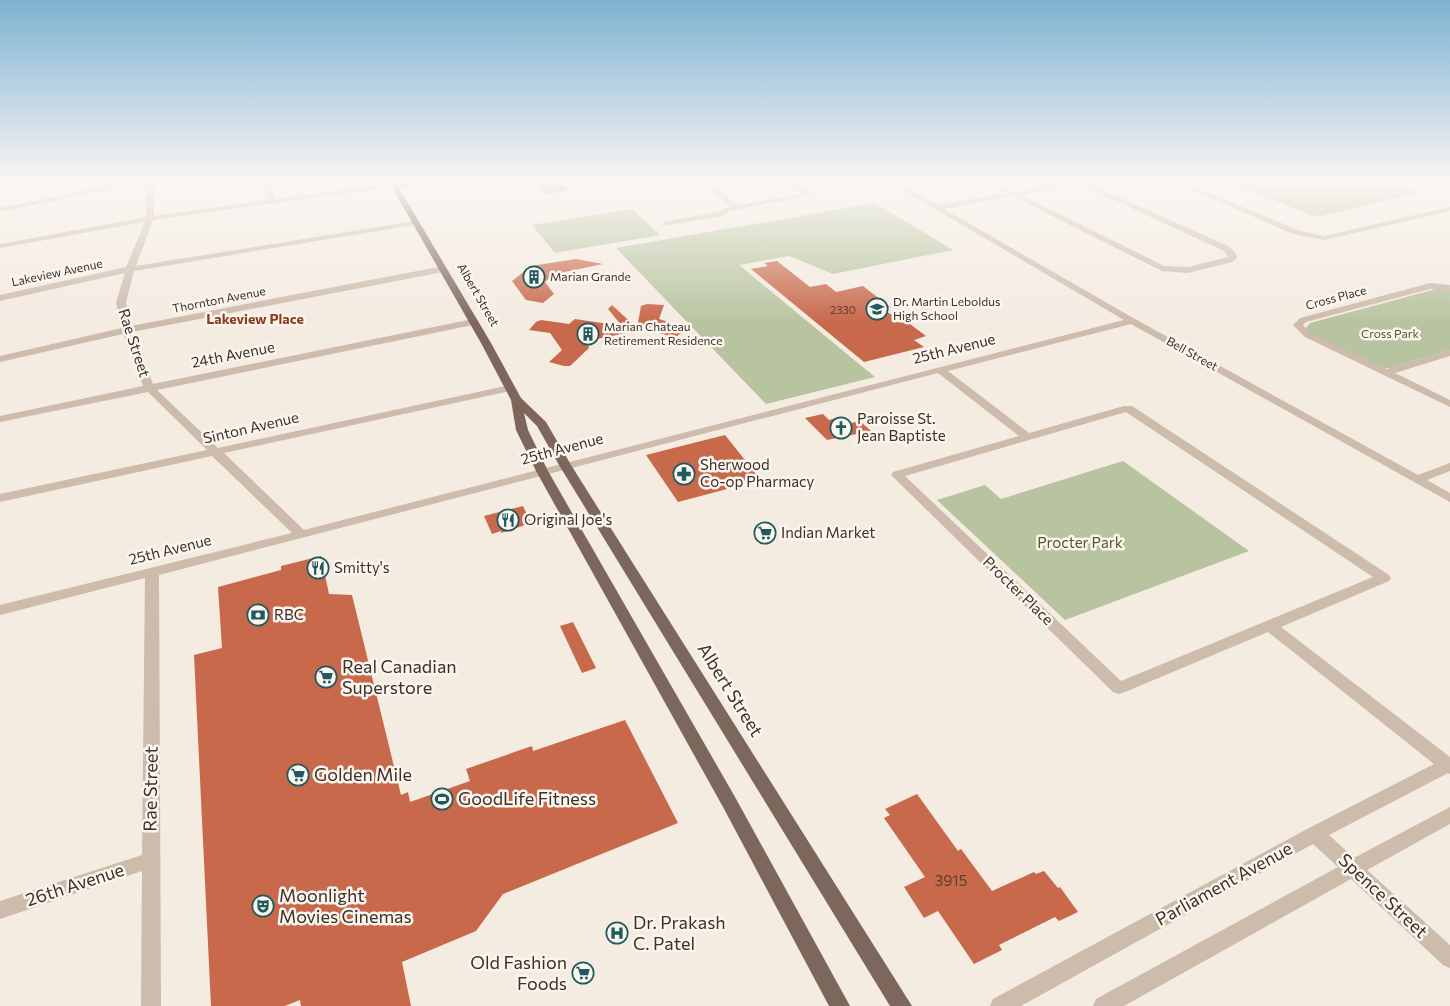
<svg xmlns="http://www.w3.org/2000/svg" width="1450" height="1006" font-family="Commissioner,sans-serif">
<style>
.green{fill:#b8c4a0}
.building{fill:#c8694b}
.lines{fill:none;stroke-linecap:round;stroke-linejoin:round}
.minor{fill:#cdbbac;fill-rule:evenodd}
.major{fill:#7d675c;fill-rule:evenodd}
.labels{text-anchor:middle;stroke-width:5;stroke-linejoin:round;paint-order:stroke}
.far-number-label{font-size:11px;fill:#5e3e33}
.far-street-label{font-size:12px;fill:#3b302b;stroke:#fbf5ee}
.far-poi-label{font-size:12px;fill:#3b302b;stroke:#fbf5ee;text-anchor:start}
.far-park-label{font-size:12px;fill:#4a5a2e;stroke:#fbf5ee}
.far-neighbourhood-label{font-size:14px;font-weight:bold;fill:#8c3b22;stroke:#fbf5ee}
.street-label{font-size:15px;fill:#3b302b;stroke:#fbf5ee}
.poi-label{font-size:15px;fill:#3b302b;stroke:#fbf5ee;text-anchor:start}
.park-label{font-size:15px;fill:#4a5a2e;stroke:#fbf5ee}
.near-number-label{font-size:15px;fill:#5e3e33}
.near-poi-label{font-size:18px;fill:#3b302b;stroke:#fbf5ee;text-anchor:start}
.near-street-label{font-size:18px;fill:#3b302b;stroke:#fbf5ee}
</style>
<rect width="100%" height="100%" fill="#f4ebe1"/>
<path class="green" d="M1227,182H1385L1419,193L1316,217Z
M875,203L953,250L833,274L789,256L739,265L875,377L766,404L616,248Z
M632,209L660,235L555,253L532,225Z
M1436,289L1450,290V350L1390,368H1384L1311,334L1306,328L1310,323Z
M1123,461L1249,551L1065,620L937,500L985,485L1001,499Z"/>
<path class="building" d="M536,182H562L570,190L547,194Z
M576,259L603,264L555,274L545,282L554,294L543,303L526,300L512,281L531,266Z
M777,261L810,287L826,284L836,292L863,286L890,307L881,309L910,324L926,336L914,340L924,347L864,362L751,269L768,266L764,263Z
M647,304L664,305L659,319L688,328L677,336H669L646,329L587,341L589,348L570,366H564L549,362L562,350L550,333L529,330L536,322L541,320L569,324L575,319L622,326L608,309L612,305L637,328L641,306Z
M823,414L829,420L839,417L847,424L860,421L871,431L827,440L805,418Z
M725,435L761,480L678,502L646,455Z
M523,506L531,523L501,533V531L492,534L484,516Z
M321,556L329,594L352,595L401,795L408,792L410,802L470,781L466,769L532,746L533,751L625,720L678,823L503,894L476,931L402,962L411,1006H301L300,1000L285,1006H211L194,655L222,648L218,587L281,570V566Z
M573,622L596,668L582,673L560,626Z
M917,794L958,851L961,849L992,891L1034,872L1036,874L1044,871L1058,888L1060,887L1078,912L1059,921L1055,917L999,945L1002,950L974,964L938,911L924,918L904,887L925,877L884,818L890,815L885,809Z"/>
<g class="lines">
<path class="minor" d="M138,182H154V216L268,200L263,182H271L275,199L393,183L397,185L393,187L153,220L136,266L415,221L419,223L415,225L134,271L126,302L131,326L443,266L447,269L443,272L132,332L153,384L473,319L478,322L473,325L157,390L218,448L510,385L515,388L510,391L224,453L304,530L1124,320L889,182H897L938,205L1006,193L986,182H995L1014,192L1068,182H1086L1230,247L1235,252L1237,258L1232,262L1188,273L1162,271L1012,196L944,209L1135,319L1418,475L1450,463V471L1427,480L1450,493V502L1131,324L948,371L1029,433L1124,406H1132L1389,575L1391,578L1389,581L1281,627L1450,757V774L1448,773L1329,835L1354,858L1450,807V824L1367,870L1450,945V968L1443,965L1351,879L1124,1006H1093L1096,999L1338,867L1313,844L1021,1006H990L993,999L1309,828L1434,764L1268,632L1125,692L1119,694L1113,692L891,475L893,472L1019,436L938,373L159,575L161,1006H141L142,871L0,919V901L142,855L145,578L0,615V605L292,533L212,456L0,502V494L207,450L148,392L0,422V416L143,386L123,334L0,362V356L122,328L116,302L125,273L0,301V295L126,267L145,222L0,248V244L146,217V186L111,189L0,212V208L111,185ZM1079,184L1224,251L1228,257L1188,267L1164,266L1021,195ZM1126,412L1373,577L1121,681L905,476Z
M700,182H708L737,205L802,194L787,182H795L812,195L730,211L721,216L663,226V222L719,212L730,206Z
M1174,182H1183L1298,230L1324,236L1450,207V211L1324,240L1293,234Z
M1430,283L1450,285V291L1430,289L1306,322L1303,325L1311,333L1387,369L1450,350V356L1395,373L1450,400V407L1305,337L1293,325L1300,318Z"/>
<path class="major" d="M389,182H396L397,184L429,182L399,188L491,343L521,398L546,422L571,465L912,1006H890L559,465L537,426L524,413L528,430L548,471L735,797L850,1006H829L723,807L536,471L516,430L511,400L481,343Z"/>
</g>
<linearGradient id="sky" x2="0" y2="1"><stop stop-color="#7eb2d2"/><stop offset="0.56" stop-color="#faf6f2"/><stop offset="1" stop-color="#faf6f2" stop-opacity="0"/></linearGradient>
<rect width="1450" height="323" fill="url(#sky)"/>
<defs>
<g id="building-ring" transform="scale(1.125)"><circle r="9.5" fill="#fbf5ee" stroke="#1f5a5e" stroke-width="1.5"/><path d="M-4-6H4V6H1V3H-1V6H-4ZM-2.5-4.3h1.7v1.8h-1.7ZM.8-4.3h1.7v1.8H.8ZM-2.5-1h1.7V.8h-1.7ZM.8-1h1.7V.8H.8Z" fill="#1f5a5e"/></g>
<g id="school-ring" transform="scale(1.125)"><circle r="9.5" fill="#fbf5ee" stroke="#1f5a5e" stroke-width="1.5"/><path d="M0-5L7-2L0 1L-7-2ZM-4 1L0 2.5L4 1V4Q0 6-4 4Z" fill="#1f5a5e"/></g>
<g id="church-ring" transform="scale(1.125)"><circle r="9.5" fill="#fbf5ee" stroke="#1f5a5e" stroke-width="1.5"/><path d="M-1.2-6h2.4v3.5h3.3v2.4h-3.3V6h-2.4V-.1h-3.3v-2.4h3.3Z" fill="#1f5a5e"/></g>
<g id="pharmacy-ring" transform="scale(1.125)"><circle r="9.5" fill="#fbf5ee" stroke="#1f5a5e" stroke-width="1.5"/><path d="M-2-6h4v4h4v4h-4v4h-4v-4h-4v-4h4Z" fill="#1f5a5e"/></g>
<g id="restaurant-ring" transform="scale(1.125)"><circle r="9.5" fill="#fbf5ee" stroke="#1f5a5e" stroke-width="1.5"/><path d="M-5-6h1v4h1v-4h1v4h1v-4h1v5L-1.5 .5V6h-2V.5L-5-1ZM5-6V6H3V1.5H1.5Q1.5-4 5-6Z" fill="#1f5a5e"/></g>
<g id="supermarket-ring" transform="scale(1.125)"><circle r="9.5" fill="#fbf5ee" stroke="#1f5a5e" stroke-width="1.5"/><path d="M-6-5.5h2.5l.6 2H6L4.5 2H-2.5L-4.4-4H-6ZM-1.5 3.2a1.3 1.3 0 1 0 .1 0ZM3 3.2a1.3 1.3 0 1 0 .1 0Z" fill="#1f5a5e"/></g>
<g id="bank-ring" transform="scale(1.125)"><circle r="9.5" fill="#fbf5ee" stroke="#1f5a5e" stroke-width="1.5"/><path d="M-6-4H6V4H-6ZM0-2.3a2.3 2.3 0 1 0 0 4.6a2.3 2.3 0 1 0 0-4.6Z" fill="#1f5a5e"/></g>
<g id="stadium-ring" transform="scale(1.125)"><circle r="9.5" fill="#fbf5ee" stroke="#1f5a5e" stroke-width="1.5"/><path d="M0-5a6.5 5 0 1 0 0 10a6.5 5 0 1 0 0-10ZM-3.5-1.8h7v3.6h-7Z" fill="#1f5a5e"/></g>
<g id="theatre-ring" transform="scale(1.125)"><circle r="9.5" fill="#fbf5ee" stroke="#1f5a5e" stroke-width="1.5"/><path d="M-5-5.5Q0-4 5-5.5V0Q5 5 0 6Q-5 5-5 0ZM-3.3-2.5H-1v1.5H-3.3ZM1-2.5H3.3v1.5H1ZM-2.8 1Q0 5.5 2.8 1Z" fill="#1f5a5e"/></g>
<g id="hospital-ring" transform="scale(1.125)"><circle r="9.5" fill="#fbf5ee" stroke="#1f5a5e" stroke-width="1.5"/><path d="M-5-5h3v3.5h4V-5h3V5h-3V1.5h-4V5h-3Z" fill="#1f5a5e"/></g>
</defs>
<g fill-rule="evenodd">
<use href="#building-ring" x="534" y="277"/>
<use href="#school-ring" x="877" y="309"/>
<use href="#building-ring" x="588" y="334"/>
<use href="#church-ring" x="841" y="428"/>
<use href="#pharmacy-ring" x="684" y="474"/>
<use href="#restaurant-ring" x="508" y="520"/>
<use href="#supermarket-ring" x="765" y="533"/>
<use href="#restaurant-ring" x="318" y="568"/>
<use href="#bank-ring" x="258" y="615"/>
<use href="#supermarket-ring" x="326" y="677"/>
<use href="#supermarket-ring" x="298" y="775"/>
<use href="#stadium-ring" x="442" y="799"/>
<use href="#theatre-ring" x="263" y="906"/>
<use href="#hospital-ring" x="617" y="933"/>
<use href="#supermarket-ring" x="583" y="973"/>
</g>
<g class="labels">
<g class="far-number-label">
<text x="843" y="314">2330</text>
</g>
<g class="far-street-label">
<text transform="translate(57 273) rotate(-12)" y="4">Lakeview Avenue</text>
<text transform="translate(478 295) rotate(60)" y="4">Albert Street</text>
<text transform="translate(1336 298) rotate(-15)" y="4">Cross Place</text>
<text transform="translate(219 300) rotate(-11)" y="4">Thornton Avenue</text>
<text transform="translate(1192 354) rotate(29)" y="4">Bell Street</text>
</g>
<g class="far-poi-label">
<text x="550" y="281">Marian Grande</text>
<text x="893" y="306">Dr. Martin Leboldus<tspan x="893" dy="14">High School</tspan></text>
<text x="604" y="331">Marian Chateau<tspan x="604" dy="14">Retirement Residence</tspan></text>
</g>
<g class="far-park-label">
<text x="1390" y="338">Cross Park</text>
</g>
<g class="far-neighbourhood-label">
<text x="255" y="324">Lakeview Place</text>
</g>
<g class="street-label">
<text transform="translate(134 343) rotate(72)" y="5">Rae Street</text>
<text transform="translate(954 349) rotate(-14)" y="5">25th Avenue</text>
<text transform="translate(233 355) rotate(-11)" y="5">24th Avenue</text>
<text transform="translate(251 428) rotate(-13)" y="5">Sinton Avenue</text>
<text transform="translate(562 449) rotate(-15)" y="5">25th Avenue</text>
<text transform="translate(170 550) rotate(-14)" y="5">25th Avenue</text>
<text transform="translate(1018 591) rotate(44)" y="5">Procter Place</text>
</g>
<g class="poi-label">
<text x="857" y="424">Paroisse St.<tspan x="857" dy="17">Jean Baptiste</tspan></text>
<text x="700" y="470">Sherwood<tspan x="700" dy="17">Co-op Pharmacy</tspan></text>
<text x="524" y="525">Original Joe's</text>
<text x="781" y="538">Indian Market</text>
<text x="334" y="573">Smitty's</text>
<text x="274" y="620">RBC</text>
</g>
<g class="park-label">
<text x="1080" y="548">Procter Park</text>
</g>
<g class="near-number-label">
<text x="951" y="886">3915</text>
</g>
<g class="near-poi-label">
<text x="342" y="673">Real Canadian<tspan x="342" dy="21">Superstore</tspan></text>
<text x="314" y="781">Golden Mile</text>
<text x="458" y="805">GoodLife Fitness</text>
<text x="279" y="902">Moonlight<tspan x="279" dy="21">Movies Cinemas</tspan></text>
<text x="633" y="929">Dr. Prakash<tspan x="633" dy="21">C. Patel</tspan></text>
<text x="567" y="969" text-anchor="end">Old Fashion<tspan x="567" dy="21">Foods</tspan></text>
</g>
<g class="near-street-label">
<text transform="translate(730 690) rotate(58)" y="6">Albert Street</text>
<text transform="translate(151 789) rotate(-89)" y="6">Rae Street</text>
<text transform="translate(1224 884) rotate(-29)" y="6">Parliament Avenue</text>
<text transform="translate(75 885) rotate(-18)" y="6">26th Avenue</text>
<text transform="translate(1383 896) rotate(43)" y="6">Spence Street</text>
</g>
</g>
</svg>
